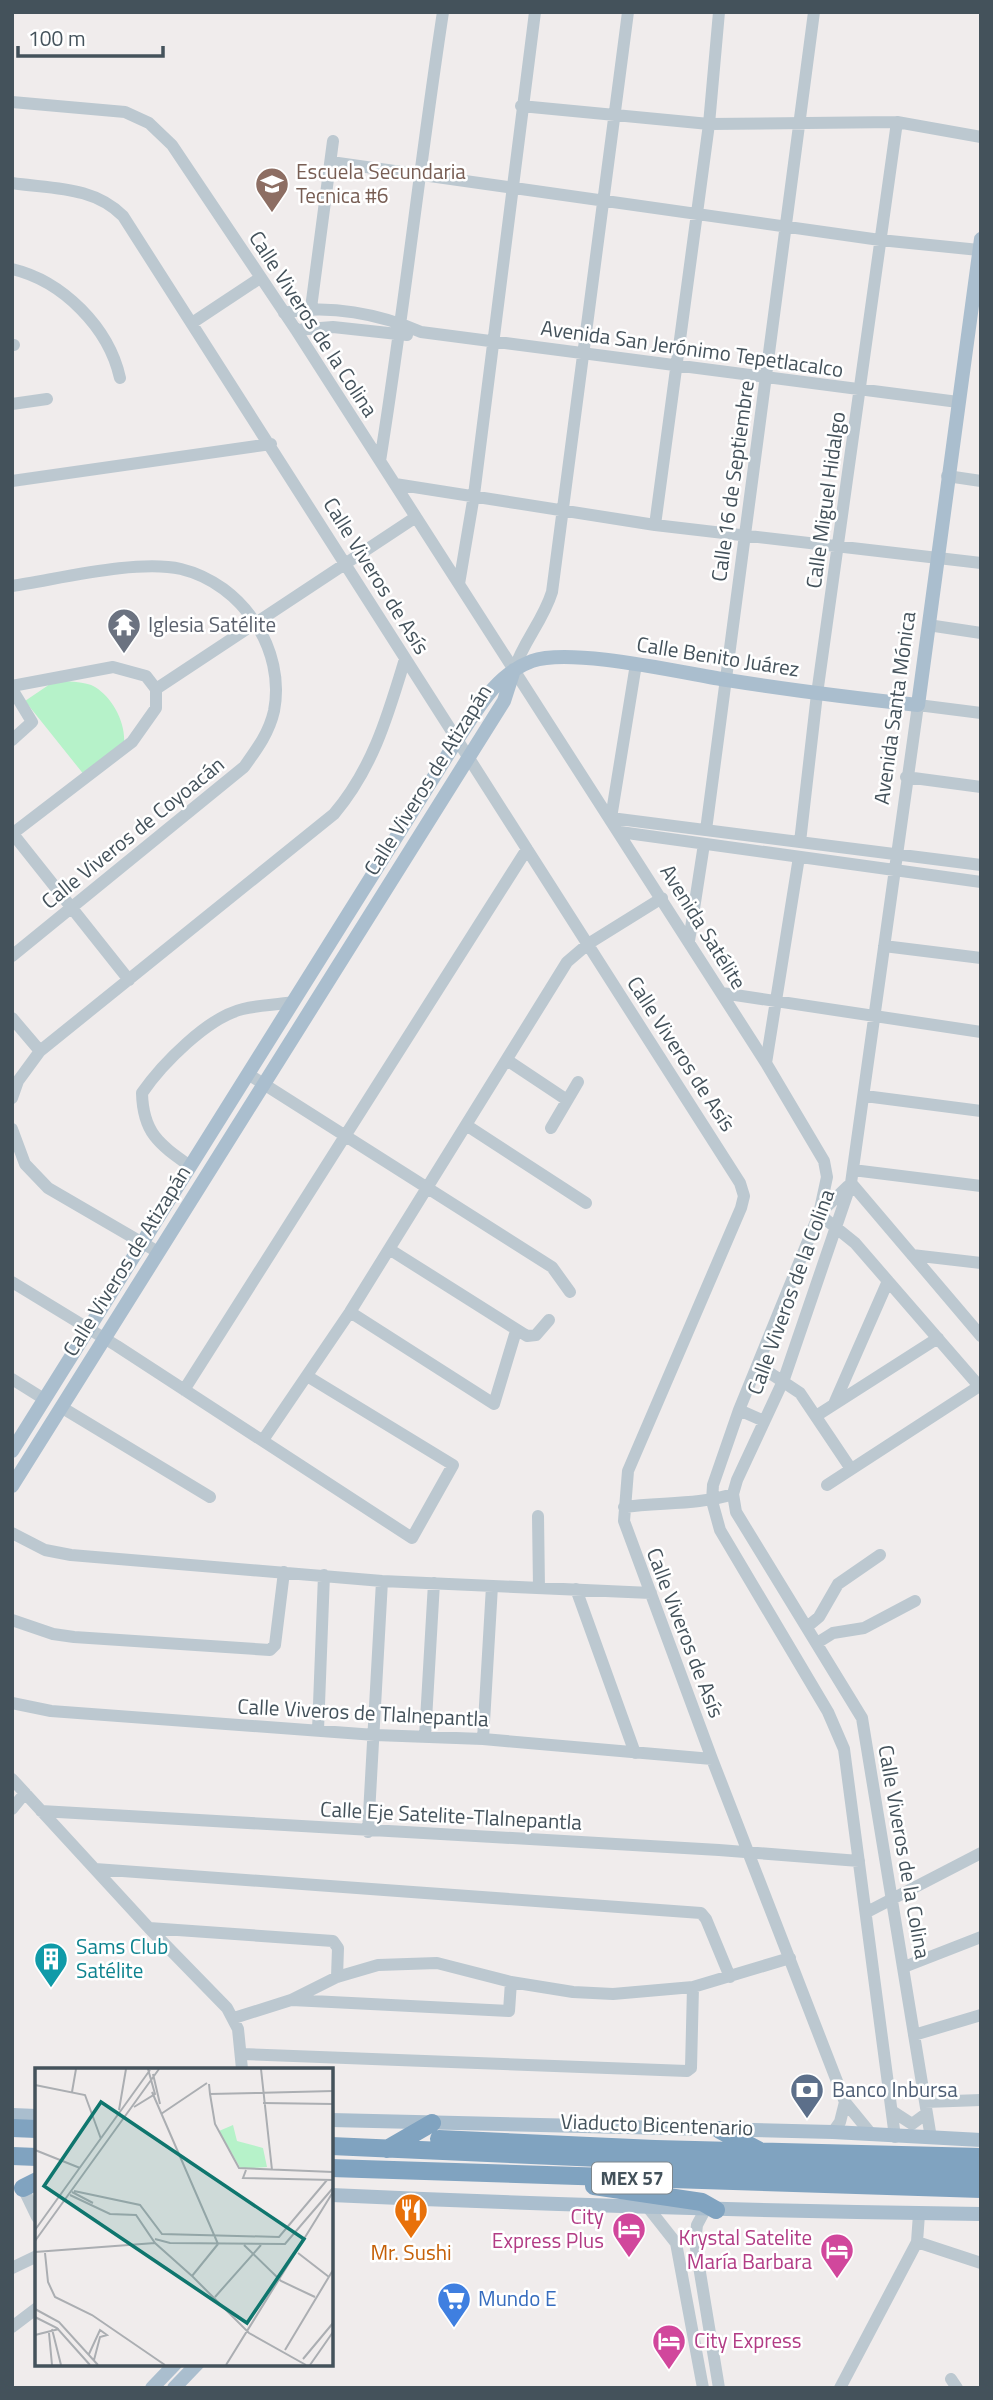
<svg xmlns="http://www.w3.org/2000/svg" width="993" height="2400" font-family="'Titillium Web',sans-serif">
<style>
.green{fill:#b6f2c9}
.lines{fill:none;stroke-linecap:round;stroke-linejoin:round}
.minor{stroke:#bcc8d0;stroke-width:12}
.major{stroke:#aabece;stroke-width:14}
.highway{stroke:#80a3c0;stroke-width:18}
.labels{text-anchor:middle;stroke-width:5;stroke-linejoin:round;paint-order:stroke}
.shield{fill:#fff;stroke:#7c868c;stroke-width:2}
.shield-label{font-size:19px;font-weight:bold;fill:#44525b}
.education-label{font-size:21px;fill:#785e54;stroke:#fff;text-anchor:start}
.street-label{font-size:21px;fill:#44525b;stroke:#fff}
.worship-label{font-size:21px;fill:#5b616d;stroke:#fff;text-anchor:start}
.culture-label{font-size:21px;fill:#0d838f;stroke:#fff;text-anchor:start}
.service-label{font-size:21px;fill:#4e5e75;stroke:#fff;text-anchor:start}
.hotel-label{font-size:21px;fill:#b23c85;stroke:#fff;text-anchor:end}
.food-label{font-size:21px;fill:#c56008;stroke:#fff}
.shop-label{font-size:21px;fill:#366cbe;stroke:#fff;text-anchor:start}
.inset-road{fill:none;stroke:#abaeb2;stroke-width:2}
.view{fill:#0f766e;fill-opacity:0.15;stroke:#0f766e;stroke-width:3.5}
.inset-edge{fill:none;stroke:#44525b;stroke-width:3.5}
</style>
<rect width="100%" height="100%" fill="#f0ecec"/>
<path class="green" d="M56,680C67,682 86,681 95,687C113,698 126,723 124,744L85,776L25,701Z"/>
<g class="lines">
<path class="minor" d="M12,102L125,112L149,123L172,145L296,330L766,1063L824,1161L827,1177L819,1214
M521,106L709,124L897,122L981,137
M331,162L880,240L979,250
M12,183C53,189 93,186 123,216L740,1183L744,1196L741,1208L628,1471L624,1521L712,1759L845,2102L872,2135
M12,269C63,281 109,328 120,378
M311,308L333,141
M284,313C329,304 380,314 421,332L958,402
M192,323L260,278
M296,330L333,327L407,335
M12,345H14
M12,404L47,399
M380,461C404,312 420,162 443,12
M947,476L981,481
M12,481L271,444
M395,484L655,525L981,563
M655,525L709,124L719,12
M459,584L474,495L535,12
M12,586C59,579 137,559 181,569C243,584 286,650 274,711C269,733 257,749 244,767L12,956
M928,625L981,633
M636,664L611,818L981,865
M514,670C523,642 543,621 552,592L628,12
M12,686L113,667L146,676L156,689
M12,689L32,722L12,740
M156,689L416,517
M906,777L981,787
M706,830L814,12
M620,832L981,882
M12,834L132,742L156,708V689
M13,834L129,980
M800,842L817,694L897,122
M689,941L704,844
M884,946L981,958
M722,993L981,1032
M12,1018L40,1051
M507,1060L567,1100
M766,1063L799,857
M248,1074L552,1267L570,1292
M865,1096L981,1111
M12,1098L18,1081L40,1051L334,814C373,768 388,715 405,659
M466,1125L586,1203
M551,1128L578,1082
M12,1129L25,1164L48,1188L158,1252
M190,1166C159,1144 143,1133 142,1093C162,1064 208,1017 243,1009C259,1005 276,1005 293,1002
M853,1170L981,1186
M851,1183L981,1336
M848,1186L819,1214L739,1410L713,1485L712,1501L720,1530L828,1712L844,1749L895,2137
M819,1214L855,1243L979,1386
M389,1249L527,1336L536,1335L549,1320
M912,1255L981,1263
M12,1282L117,1346L412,1538L453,1465L307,1376
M350,1312L494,1404L516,1331
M758,1365L800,1393L851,1469
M12,1379L44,1399
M184,1390L527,849
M834,1404L888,1281
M61,1407L210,1497
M739,1410L764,1421
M816,1416L938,1338
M263,1440L350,1312L567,962L588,944L662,898
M827,1485L981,1385
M624,1507C660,1502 699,1505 733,1494
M538,1516L539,1588
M12,1533L45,1550L71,1555L382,1581L651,1593
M576,1589L635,1753
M12,1620L53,1634L74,1637L270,1650L275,1645L284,1572
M807,1627L819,1617L838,1584L880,1555
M817,1643L833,1633L864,1628L915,1601
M12,1703L51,1711L375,1735L483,1739L712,1759
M318,1730L324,1575
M425,1737L434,1583
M483,1739L492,1586
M12,1779L149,1928L227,2008L238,2029L242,2069
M12,1809L25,1793
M41,1811L719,1850L859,1861
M368,1832L382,1581
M95,1869L701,1913L706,1919L730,1977
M867,1912L981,1853
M149,1928L333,1941L338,1948L337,1977
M904,1967L981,1937
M292,2000L509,2011L511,1982
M234,2018L291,2000L337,1977L378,1965L437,1963L511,1982L573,1992L613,1994L693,1987L790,1958
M914,2035L981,2015
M242,2054L687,2071L691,2068L693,1987
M925,2102L981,2100
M892,2111L912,2124L927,2113
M833,2132L840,2122L845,2102
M931,2138L862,1718L736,1512L733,1494L737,1480L784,1379L851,1183L918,705L981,713
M23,2188L37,2217
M646,2205L676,2243L703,2388
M705,2210L697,2225L695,2242L719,2388
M917,2242L981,2263
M12,2268L37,2256
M12,2327L37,2308
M951,2379L957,2388
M840,2388L917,2242L919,2214"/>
<path class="major" d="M12,1451L457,740C478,709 495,675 532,661C571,647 683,673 727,680C790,690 854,698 918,705L981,239
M12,1486L504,701L514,670
M12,2115L37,2116
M331,2120L833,2132L981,2140
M331,2195C548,2205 764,2211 981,2214
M152,2388L176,2363
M174,2388L198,2363"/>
<path class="highway" d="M12,2128L37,2129
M720,2130L758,2150
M439,2139L655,2149L981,2157
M331,2146L981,2175
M387,2149L432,2123
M12,2156L37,2157
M331,2168L981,2189
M594,2186L702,2202L716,2210
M23,2188L37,2181"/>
</g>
<defs>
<g id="school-pin" transform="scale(1.75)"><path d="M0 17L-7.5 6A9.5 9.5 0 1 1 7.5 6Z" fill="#8d6e63" stroke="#fff"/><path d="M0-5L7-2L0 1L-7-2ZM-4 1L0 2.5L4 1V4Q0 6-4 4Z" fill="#fff"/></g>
<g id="temple-pin" transform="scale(1.75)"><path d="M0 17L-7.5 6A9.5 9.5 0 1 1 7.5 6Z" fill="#6b7280" stroke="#fff"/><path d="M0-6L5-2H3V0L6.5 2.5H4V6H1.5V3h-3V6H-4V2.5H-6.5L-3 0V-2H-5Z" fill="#fff"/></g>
<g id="building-pin" transform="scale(1.75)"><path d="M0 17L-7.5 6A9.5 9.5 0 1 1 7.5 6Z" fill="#0f9aa8" stroke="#fff"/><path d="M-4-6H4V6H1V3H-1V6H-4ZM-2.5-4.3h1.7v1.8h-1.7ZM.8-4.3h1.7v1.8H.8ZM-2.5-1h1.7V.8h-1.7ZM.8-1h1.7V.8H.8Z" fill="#fff"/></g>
<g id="bank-pin" transform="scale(1.75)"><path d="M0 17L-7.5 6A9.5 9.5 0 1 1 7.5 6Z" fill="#5c6f8a" stroke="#fff"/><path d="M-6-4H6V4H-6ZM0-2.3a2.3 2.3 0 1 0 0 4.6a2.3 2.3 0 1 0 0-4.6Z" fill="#fff"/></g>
<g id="restaurant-pin" transform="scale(1.75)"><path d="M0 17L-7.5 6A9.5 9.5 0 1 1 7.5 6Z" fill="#e8710a" stroke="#fff"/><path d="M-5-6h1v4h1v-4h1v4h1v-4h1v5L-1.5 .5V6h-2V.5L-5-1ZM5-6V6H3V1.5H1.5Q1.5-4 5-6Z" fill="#fff"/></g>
<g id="hotel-pin" transform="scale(1.75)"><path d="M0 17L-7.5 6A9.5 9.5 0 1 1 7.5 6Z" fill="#d1479c" stroke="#fff"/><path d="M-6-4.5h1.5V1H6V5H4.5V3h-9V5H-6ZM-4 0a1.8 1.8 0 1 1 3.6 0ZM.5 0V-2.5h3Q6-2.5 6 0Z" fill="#fff"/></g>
<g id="supermarket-pin" transform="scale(1.75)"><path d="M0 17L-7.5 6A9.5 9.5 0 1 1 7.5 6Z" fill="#3f7fe0" stroke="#fff"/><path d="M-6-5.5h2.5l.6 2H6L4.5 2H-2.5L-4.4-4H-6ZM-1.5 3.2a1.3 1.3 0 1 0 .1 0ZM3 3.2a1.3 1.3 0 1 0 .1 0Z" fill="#fff"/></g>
</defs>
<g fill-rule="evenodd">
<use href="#school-pin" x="272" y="184"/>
<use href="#temple-pin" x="124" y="625"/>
<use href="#building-pin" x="51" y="1959"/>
<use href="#bank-pin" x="807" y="2090"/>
<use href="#restaurant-pin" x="411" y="2210"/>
<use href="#hotel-pin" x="629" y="2229"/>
<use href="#hotel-pin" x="837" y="2250"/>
<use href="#supermarket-pin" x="454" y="2299"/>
<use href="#hotel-pin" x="669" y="2341"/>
</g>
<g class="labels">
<rect class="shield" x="592" y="2162.5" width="80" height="31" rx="5"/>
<g class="shield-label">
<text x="632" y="2185">MEX 57</text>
</g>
<g class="education-label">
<text x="296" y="179">Escuela Secundaria<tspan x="296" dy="24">Tecnica #6</tspan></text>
</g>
<g class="street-label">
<text transform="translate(313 324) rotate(57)" y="7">Calle Viveros de la Colina</text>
<text transform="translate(692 349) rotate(8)" y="7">Avenida San Jerónimo Tepetlacalco</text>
<text transform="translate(733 481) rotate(-82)" y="7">Calle 16 de Septiembre</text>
<text transform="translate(826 500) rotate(-82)" y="7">Calle Miguel Hidalgo</text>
<text transform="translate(376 576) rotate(58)" y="7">Calle Viveros de Asís</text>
<text transform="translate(718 657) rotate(9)" y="7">Calle Benito Juárez</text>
<text transform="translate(895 708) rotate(-82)" y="7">Avenida Santa Mónica</text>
<text transform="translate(428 780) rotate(-58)" y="7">Calle Viveros de Atizapán</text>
<text transform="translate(133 833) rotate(-39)" y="7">Calle Viveros de Coyoacán</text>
<text transform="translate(703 927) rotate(58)" y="7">Avenida Satélite</text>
<text transform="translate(681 1054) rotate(57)" y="7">Calle Viveros de Asís</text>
<text transform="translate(127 1261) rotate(-58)" y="7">Calle Viveros de Atizapán</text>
<text transform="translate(791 1292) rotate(-70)" y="7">Calle Viveros de la Colina</text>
<text transform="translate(685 1633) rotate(69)" y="7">Calle Viveros de Asís</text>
<text transform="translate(363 1713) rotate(3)" y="7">Calle Viveros de Tlalnepantla</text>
<text transform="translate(451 1816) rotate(3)" y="7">Calle Eje Satelite-Tlalnepantla</text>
<text transform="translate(904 1852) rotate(80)" y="7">Calle Viveros de la Colina</text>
<text transform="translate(657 2125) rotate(2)" y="7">Viaducto Bicentenario</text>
</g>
<g class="worship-label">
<text x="148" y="632">Iglesia Satélite</text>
</g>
<g class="culture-label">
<text x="76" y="1954">Sams Club<tspan x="76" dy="24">Satélite</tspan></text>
</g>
<g class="service-label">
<text x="832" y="2097">Banco Inbursa</text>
</g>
<g class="hotel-label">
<text x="604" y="2224">City<tspan x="604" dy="24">Express Plus</tspan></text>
<text x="812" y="2245">Krystal Satelite<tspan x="812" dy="24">María Barbara</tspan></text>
<text x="694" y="2348" text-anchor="start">City Express</text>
</g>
<g class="food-label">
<text x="411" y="2260">Mr. Sushi</text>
</g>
<g class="shop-label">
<text x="478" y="2306">Mundo E</text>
</g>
</g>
<g transform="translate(35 2068)">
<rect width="298" height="298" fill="#f0ecec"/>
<path d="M198,57L202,73L228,80L232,99L206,101L184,63Z" fill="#b6f2c9"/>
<path class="inset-road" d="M226,1L237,102M118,6L125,36M174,16L175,26L298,23M0,17L50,27L66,71M37,24L41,1M117,24L183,176M175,26L180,56L204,100L298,104M228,35L298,36M99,39L120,26L113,1M84,42L91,1M126,46L172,15M0,82L45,100M211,102L208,110L298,112M39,123L105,137L127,166L244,169L292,112M37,124L58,135M35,127L75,146L101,147L120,175L157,208M0,162L115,2M120,171L135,175L250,176L298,120M0,173L124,1M183,176L157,208L214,265L271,297M209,177L246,213L280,229M0,184L120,175M10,185L13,214L20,229L57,247L130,297M263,185L294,209M180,229L226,177M0,241L24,254L63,297M0,249L22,260L55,297M17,261L26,297M14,265L17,297M0,267L24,261M250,282L298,202M54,286L65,262L72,267L65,269L59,292M268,291L298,255M191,297L298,124M275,297L298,264"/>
<path class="view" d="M66,34L269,171L212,255L9,118Z"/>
<rect width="298" height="298" class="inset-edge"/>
</g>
<rect width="993" height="2400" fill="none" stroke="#44525b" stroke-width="28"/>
<path d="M18 46v10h145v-10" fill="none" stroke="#44525b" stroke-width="3.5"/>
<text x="28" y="46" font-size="21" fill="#44525b" stroke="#ffffff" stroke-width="5" paint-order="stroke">100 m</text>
</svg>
